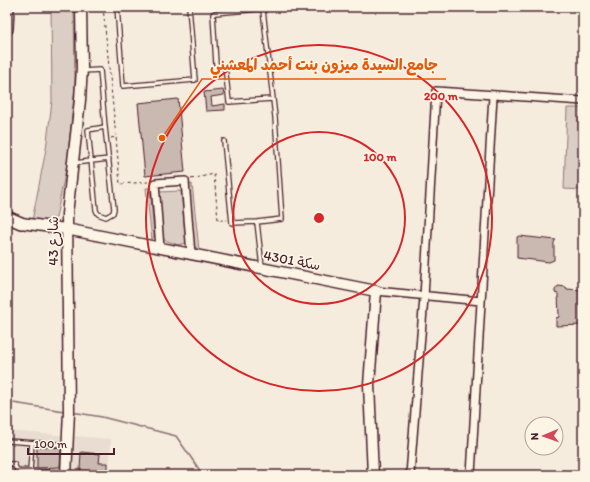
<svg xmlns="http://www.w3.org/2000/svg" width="590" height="482" font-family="Itim,'Playpen Sans Arabic',sans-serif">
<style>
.built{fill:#e8ddd0}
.green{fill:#dbcec4;stroke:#927678}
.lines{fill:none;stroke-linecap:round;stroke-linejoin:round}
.stream{stroke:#8c6e70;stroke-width:1.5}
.building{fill:#cab9b1;stroke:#4a1f2b}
.lane-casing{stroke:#4a1f2b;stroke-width:6}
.street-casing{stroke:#4a1f2b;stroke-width:10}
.secondary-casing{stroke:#4a1f2b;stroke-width:13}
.primary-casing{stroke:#4a1f2b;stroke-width:14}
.path{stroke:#4a1f2b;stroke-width:1;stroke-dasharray:3 3;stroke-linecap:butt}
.lane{stroke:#fcf5e5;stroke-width:3.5}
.street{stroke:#fcf5e5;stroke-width:7}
.secondary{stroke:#fcf5e5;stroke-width:10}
.primary{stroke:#fcf5e5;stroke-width:11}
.ring{fill:none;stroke:#d62828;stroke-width:2}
.labels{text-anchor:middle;stroke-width:3.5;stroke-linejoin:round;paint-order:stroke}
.street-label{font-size:14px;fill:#4a1f2b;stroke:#fcf5e5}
.centre{fill:#d62828;stroke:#fcf5e5;stroke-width:2}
.ring-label{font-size:12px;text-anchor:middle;font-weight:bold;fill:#d62828;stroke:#fcf5e5;stroke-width:3.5;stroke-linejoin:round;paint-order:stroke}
.leader{fill:none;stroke:#e8590c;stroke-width:1.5}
.callout-dot{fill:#e8590c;stroke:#fcf5e5;stroke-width:1.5}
.callout-label{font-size:15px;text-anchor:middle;font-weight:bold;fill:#e8590c;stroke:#fcf5e5;stroke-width:3.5;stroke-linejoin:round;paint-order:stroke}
</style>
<rect width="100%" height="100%" fill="#f5ecde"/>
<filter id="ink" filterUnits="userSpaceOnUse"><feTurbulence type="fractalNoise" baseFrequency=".025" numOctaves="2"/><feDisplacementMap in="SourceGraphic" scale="8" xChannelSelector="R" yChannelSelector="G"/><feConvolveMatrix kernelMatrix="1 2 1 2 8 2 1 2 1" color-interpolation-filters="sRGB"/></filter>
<g filter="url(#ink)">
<path class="built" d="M7,431L111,439L109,475L74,473V475H7Z"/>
<path class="green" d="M51,7H74L75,86L67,164L56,218L44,223L32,221L46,149L52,101Z
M567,108H583V190L564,189Z
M192,184L199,250L194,246L187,185Z
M146,188H150L154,236L152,240Z
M181,191L186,243L178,245L162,239L158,192Z"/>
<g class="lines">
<path class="stream" d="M7,402L64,411
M72,412L102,417L176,436L203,475"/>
</g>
<path class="building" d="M223,90L224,95L211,97L212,106L225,104V110L206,111L204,92Z
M178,99L185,172L145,176L138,103Z
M519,236L556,240L554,242V260L549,262L517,258V237Z
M558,286L566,287L567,289L583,290V325L556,326V318L559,317L558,294L555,293V290Z
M37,446L61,448L60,467L37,468Z
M81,452L100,454L99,463H108V472L80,471Z"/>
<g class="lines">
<g class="lane-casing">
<path id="lane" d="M117,7L123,86L195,80L189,7
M225,66L229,102L272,99
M220,67L216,64L213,14L215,13L260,9L263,10L275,117L282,219L257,222L232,223L224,141
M82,71L100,70L105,127
M105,127L114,209L113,213L106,217L98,214L96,210L88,130Z
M74,163L109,159
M257,222L262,267
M7,441L66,445
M7,464H14L17,470L65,473
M30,471L32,443"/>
</g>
<g class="street-casing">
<path id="street" d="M160,248L155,183L185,181L191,254
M376,291L481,301
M410,475L424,297L436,91L583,101
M471,475L493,96"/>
</g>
<g class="secondary-casing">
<path id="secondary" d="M21,223L66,229L376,291L369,385L373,475
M66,475L69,412L67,214L80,100L82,68L81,7"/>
</g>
<g class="primary-casing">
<path id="primary" d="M7,29L8,7
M7,217L21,223"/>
</g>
<path class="path" d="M103,7L116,137
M111,138L116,137L120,184L148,182
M191,179L214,174L218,220H227"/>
<use href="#lane" class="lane"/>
<use href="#street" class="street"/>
<use href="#secondary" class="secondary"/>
<use href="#primary" class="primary"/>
</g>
</g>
<g class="ring">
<circle cx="319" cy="218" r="86"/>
<circle cx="319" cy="218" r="173"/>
</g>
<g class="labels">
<g class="street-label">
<text transform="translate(53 241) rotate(-90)" y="5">شارع 43</text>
<text transform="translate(292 260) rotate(11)" y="5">سكة 4301</text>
</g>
</g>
<circle cx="319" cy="218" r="6" class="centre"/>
<g class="ring-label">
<text x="441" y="100">200 m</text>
<text x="380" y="161">100 m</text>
</g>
<path class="leader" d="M162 138L202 79H446"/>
<circle class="callout-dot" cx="162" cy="138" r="4"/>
<g class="callout-label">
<text x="324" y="70">جامع السيدة ميزون بنت أحمد المعشني</text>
</g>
<rect width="590" height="482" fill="none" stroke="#fcf5e5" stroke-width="24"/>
<rect x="12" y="12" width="566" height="458" fill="none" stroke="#4a1f2b" stroke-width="1.5" filter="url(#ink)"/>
<g transform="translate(544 436) rotate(268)"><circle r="19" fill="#fcf5e5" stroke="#b59f9b"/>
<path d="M0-3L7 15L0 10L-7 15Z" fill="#d1495b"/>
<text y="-6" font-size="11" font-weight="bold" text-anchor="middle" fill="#4a1f2b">N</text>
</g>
<path d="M28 448v6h86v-6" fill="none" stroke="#4a1f2b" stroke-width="2"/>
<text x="34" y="448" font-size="12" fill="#4a1f2b" stroke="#fcf5e5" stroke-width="3" paint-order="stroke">100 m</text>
</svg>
